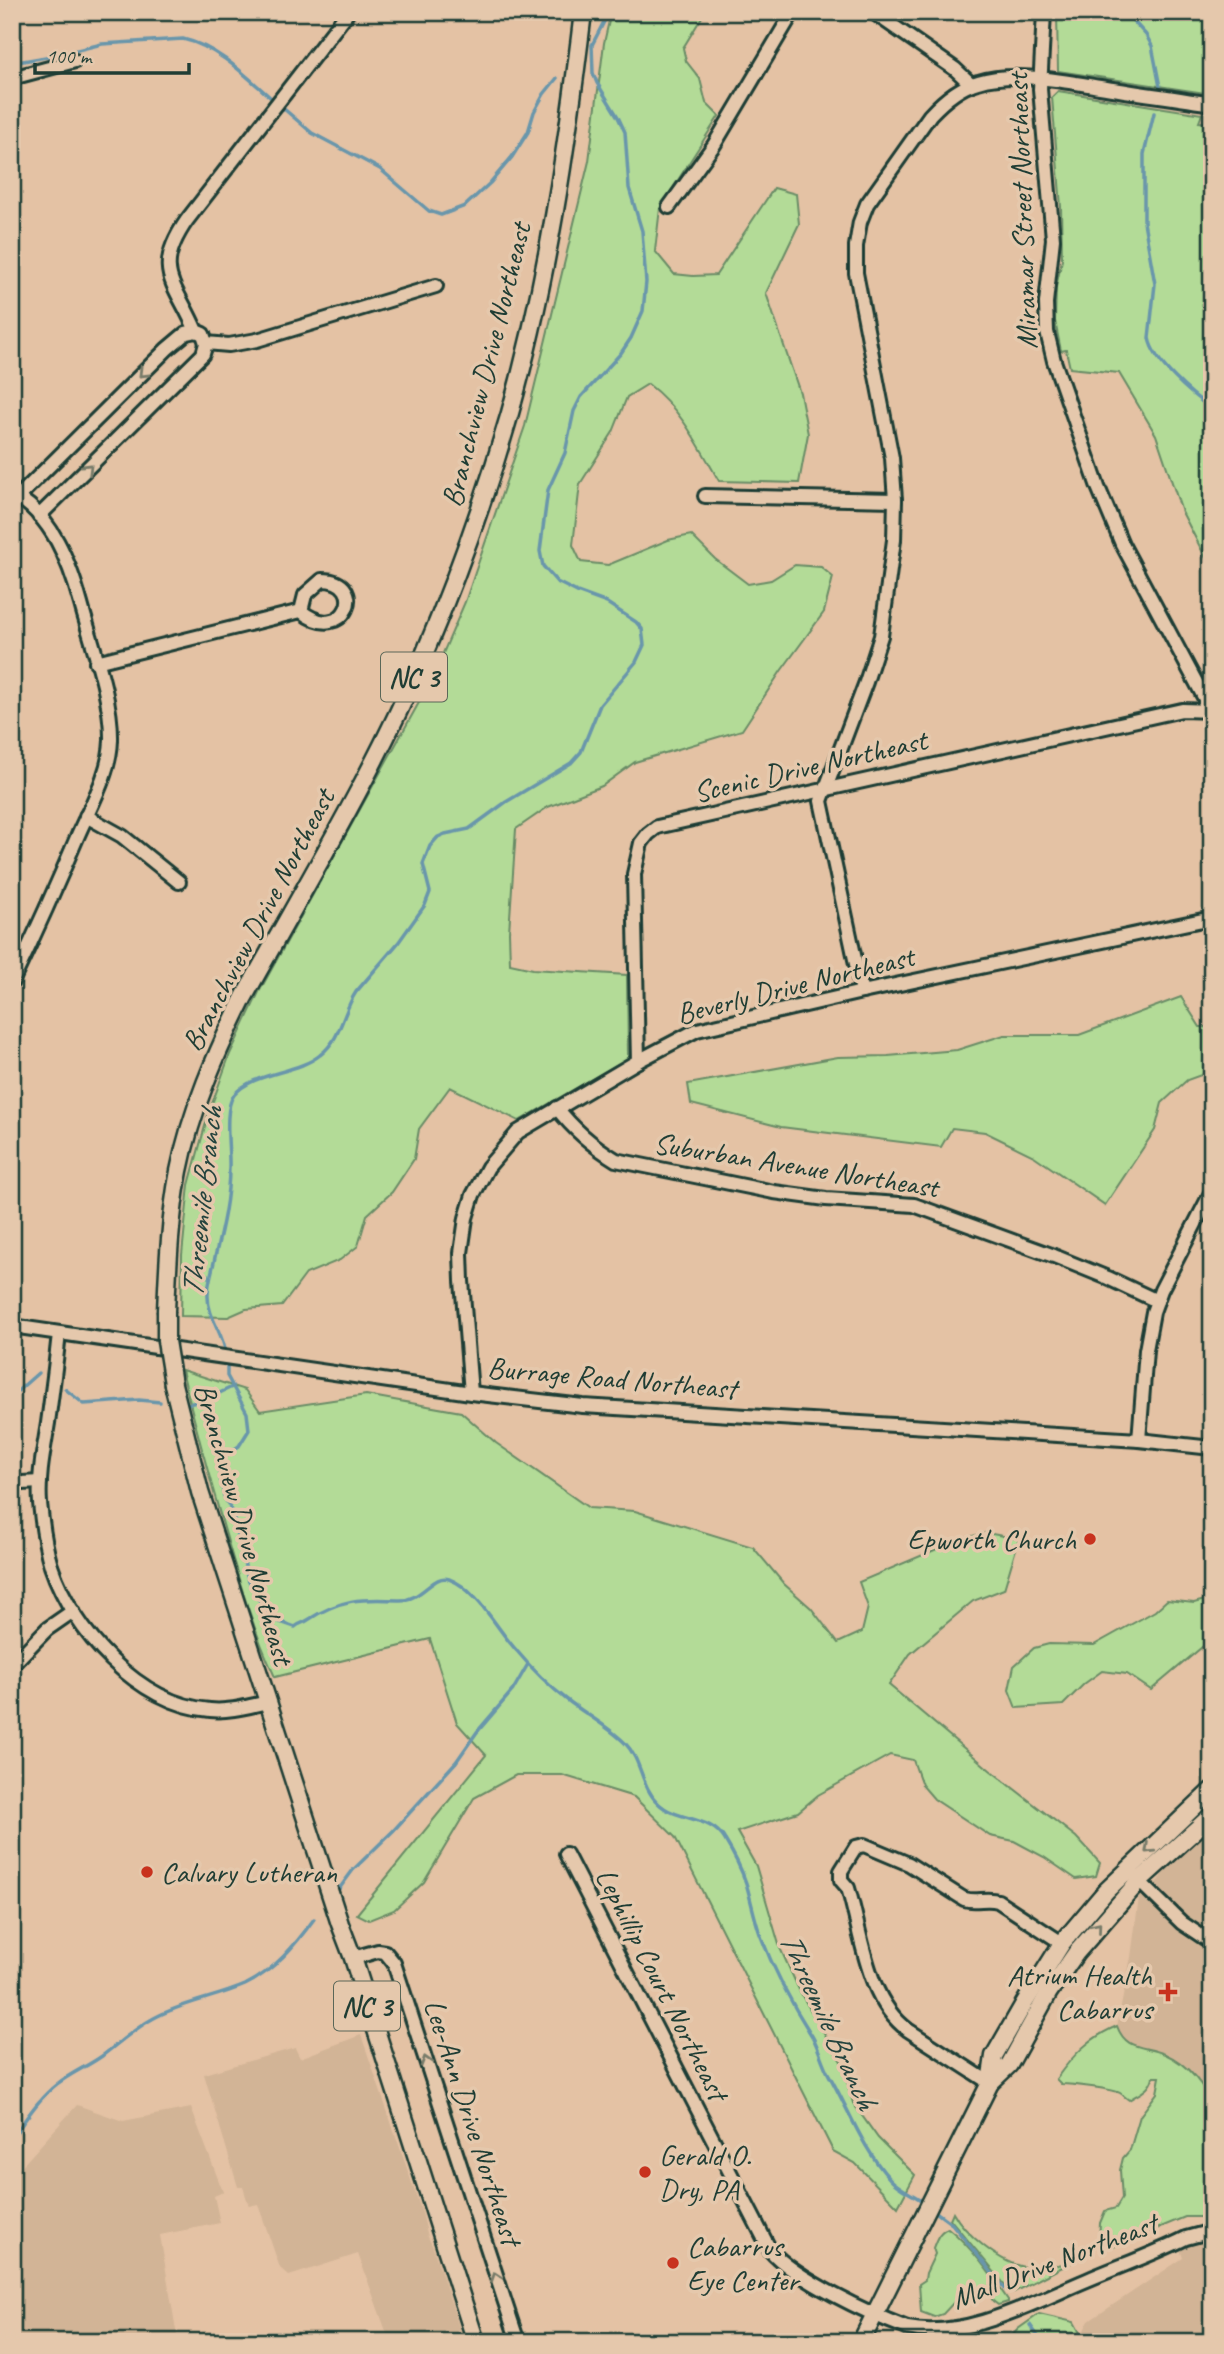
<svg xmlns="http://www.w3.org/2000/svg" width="1224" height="2354" viewBox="0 0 1224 2354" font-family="Caveat,sans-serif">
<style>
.built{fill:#d2b496}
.green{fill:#b3db97;stroke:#698c66;stroke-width:2}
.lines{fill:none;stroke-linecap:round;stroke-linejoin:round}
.stream{stroke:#6996ab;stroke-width:3.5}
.minor-casing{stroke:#1f3d34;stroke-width:18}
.major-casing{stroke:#1f3d34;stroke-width:21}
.minor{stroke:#e5c8ac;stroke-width:12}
.major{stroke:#e5c8ac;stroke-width:16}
.major-bridge-casing{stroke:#1f3d34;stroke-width:21;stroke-linecap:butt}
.major-bridge{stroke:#e5c8ac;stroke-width:16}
.oneway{stroke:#787c6a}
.poi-dot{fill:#c8321e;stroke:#e5c8ac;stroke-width:2.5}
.labels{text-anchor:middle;stroke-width:7;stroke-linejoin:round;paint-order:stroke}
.shield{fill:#e5c8ac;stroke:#5a6758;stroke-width:2}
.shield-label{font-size:28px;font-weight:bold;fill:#1f3d34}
.street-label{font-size:30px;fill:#1f3d34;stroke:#e5c8ac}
.poi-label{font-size:30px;fill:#1f3d34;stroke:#e5c8ac;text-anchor:start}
.water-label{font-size:32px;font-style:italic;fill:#25443e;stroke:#e5c8ac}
</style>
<rect width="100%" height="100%" fill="#e4c2a4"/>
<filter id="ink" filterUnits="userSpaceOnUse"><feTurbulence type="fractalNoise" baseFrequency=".0143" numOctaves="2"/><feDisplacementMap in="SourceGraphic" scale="14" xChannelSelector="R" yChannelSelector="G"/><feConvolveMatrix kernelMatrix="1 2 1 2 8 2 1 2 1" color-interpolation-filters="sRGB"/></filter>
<g filter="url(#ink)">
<g class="built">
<path d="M1212,1829V2108L1203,2090L1165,2054L1132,2045L1121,2038L1117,2026L1131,1957L1139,1897L1160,1879L1165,1868L1196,1840L1202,1839Z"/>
<path d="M361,2035L422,2212L428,2237L433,2247L464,2342H390L358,2254L289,2276L280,2268L258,2204L249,2206L243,2187H238L204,2074L295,2048L300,2058Z"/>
<path d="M77,2105L123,2121L191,2108L223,2192L214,2196L220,2223L160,2235L178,2342H159L141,2338L12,2342V2177Z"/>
<path d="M1212,2234V2342H1087L1084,2330L1089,2321L1183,2258L1180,2249Z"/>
</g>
<g class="green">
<path d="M611,12H705L683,48L686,61L700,79L706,103L719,116L660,208L655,251L674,274L693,276L716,275L774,188L796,194L799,224L766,293L800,393L808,434L799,483L719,481C699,446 681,409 648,384L627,397L613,432L580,484L573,545L581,562L608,565L668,540L691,535L715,559L748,584L771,580L795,565L821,567L833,577L824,612L781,671L742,730L635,762L602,786L548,807L516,829L509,932L510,964L533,969L627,975L628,1058L519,1121L450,1087L419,1129L414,1159L392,1192L367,1215L358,1246L340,1260L306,1274L282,1306L246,1309L228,1317L181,1316L182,1255L189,1185L208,1115L230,1054L259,992L432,679L465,602L525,426L589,161L604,43Z"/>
<path d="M1057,12H1212V94L1058,71Z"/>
<path d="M1058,91L1202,114L1199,122L1212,123V570L1182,512L1156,435L1119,373L1070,368L1066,350L1061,351L1055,321L1056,287L1062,260L1061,207L1052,97Z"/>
<path d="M1181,997L1200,1027H1212V1071L1187,1080L1162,1103L1155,1130L1105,1205L1034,1156L985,1132L952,1128L941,1147L781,1127L691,1104L688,1084L838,1057L888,1056L957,1050L1004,1035H1079Z"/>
<path d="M182,1370L245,1390L260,1411L366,1395L461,1412L496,1443L589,1508L635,1511L753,1547L784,1584L811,1608L838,1643L862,1632L868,1607L859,1582L963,1538L987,1533L1019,1539L1004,1589L973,1601L910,1654L889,1685L990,1770L1076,1837L1100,1863L1096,1876L1076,1879L1044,1857L1014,1841L990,1836L934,1799L922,1785L913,1760L890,1755L818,1795L798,1812L737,1832L756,1866L780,1948L801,1994L842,2063L853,2103L878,2138L915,2175L898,2207L855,2163L833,2151L675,1837L634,1797L562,1775H516L474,1798L424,1882L394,1910L369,1920L357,1914L486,1755L457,1723L430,1639L275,1677C254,1632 240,1584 226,1535C210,1480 195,1426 182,1370Z"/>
<path d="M1212,1598V1635L1208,1642L1151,1690L1127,1674L1102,1671L1084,1684L1063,1705L1016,1708L1009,1690L1014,1666L1034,1648L1049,1644L1094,1645L1155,1611L1167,1600L1194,1603Z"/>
<path d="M1117,2026C1126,2051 1144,2045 1165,2054C1186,2063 1208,2087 1212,2110C1213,2118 1212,2128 1212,2137C1212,2160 1212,2183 1208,2207L1211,2211L1202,2217H1185L1115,2246H1104L1099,2242L1100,2223L1105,2211L1116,2208L1122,2198L1120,2170L1123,2158L1130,2150L1140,2116L1157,2093L1160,2077H1153C1150,2090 1140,2093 1129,2100C1126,2098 1123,2095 1120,2093C1113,2089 1071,2084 1061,2084L1056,2079C1073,2055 1090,2037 1117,2026Z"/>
<path d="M953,2212C964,2233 1001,2264 1025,2267C1041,2270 1059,2265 1074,2261L1014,2292L1010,2291L950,2219Z"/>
<path d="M948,2228C972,2247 991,2275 1008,2300V2302L998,2305L993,2301L986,2287C973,2287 969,2301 955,2301L943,2314L934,2317L921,2312L919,2284L925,2280L926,2273L935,2254L933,2248C936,2240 939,2231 948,2228Z"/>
<path d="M1039,2314L1074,2322L1085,2342H1012V2336L1018,2329Z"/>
</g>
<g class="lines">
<g class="stream">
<path d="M1125,12L1146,35L1152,46L1160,87"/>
<path d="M12,63L57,55L102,44L183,39C218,47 245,75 271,98"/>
<path d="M284,109L312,133L380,169L429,211L441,215L465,206L490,183L512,157L528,132L534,112L544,94L557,78"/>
<path d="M1154,113L1144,154V222L1155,284L1149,338C1153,362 1192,395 1212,409"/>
<path d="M226,1354C223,1332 207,1317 208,1294C208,1282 213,1269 215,1257C222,1228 229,1198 229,1168C230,1150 223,1109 234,1095C252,1072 297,1074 320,1055C342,1038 342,1013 356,992L398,943L425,905L430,892L423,864L430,846L438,837L445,834L469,829L506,802L571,763L581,752L600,705L636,662L644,645L642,629L636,622L607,603L577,592L557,582L543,566L540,551L548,490L565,453L574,411L581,397L621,353L631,338L643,311L646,282L642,231L629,188L625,132L618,117L597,83L593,73L592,45L609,12"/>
<path d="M227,1361V1376L247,1413L249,1430L239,1446L217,1462L224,1496L233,1514L248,1579L269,1618L295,1627C299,1623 304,1623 308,1620C340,1599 361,1598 398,1600C422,1602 433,1573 449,1579C477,1589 498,1631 517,1651C532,1669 548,1685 566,1699C585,1714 608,1726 625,1743C642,1760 641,1787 658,1803C677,1822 711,1815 725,1840C733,1853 741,1868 746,1883C751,1900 754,1917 760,1934C774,1971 791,2003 812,2036C819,2048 822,2063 829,2075C849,2110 862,2148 890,2179C900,2190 914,2194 925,2203"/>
<path d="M65,1389L84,1404L139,1400L160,1402"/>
<path d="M12,1396L38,1373"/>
<path d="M187,1404L203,1401L232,1387"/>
<path d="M339,1889L353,1870L393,1831L456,1762L477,1732L513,1690L528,1664"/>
<path d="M12,2138C26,2119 38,2099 57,2084C71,2073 88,2066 102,2056C119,2043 135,2028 154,2018C183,2002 215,1998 245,1985C274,1971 296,1944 314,1919"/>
<path d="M933,2210L952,2224L1006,2290"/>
<path d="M1030,2325L1042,2342"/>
</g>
<defs>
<g id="minor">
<path d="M873,12L955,69L971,84"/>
<path d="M1044,12L1040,89L1053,239L1046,303L1047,332L1054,361L1098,487L1122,544L1205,699V710"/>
<path d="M12,78L75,61"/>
<path d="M669,207L714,145L793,12"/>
<path d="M206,343L229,345L257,340L436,286"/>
<path d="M12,494C52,514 70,564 81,604C92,645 112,698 111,740C110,773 91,805 78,835C57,885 35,934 12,982"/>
<path d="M705,496L895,500"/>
<path d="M18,497L167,349L186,333L196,331"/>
<path d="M39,516L203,354L206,343L203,334L196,331C176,283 151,272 187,220L348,12"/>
<path d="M96,662L301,611C345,647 370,580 322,580L305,595L301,611"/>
<path d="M86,816L122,836L179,882"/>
<path d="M862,992L821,801L866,682L881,636L894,540L895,500L892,458L856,273V246L860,222L867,204L930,115C943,101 959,87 978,82C1014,71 1064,81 1100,87C1137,93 1175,98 1212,104"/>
<path d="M638,1061L634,874L641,843L648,834L657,827L1182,710L1212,711"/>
<path d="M557,1108C574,1130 593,1146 616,1160L774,1192L826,1199L914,1205L1054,1256L1108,1278L1157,1301"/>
<path d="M12,1326L471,1393L583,1406L1139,1440L1212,1448"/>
<path d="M59,1333C56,1363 52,1393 48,1423C44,1449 38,1476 40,1503C42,1524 45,1546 51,1566C73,1631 138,1704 210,1710C230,1712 249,1706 268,1702"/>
<path d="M471,1393L462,1281L461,1253L466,1218L473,1195L488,1167L518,1132L638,1061L697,1030L862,992L1212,918"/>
<path d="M1139,1440L1146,1350L1153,1312L1161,1290L1212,1191"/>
<path d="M12,1487L22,1483L40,1482"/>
<path d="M12,1665L47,1629L73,1611"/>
<path d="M566,1854L770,2250C796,2280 870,2314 907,2328C965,2340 1034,2302 1087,2280C1120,2266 1154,2254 1186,2238L1212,2231"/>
<path d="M1133,1875L1182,1923L1212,1943"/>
<path d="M353,1958L378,1951L385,1952L394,1963L518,2342"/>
<path d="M990,2083L908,2030C866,1999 862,1934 848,1888L841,1880V1871L856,1847L864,1845L909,1864L964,1899C976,1903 986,1897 998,1901L1062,1943"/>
</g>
<g id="major">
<path d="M166,1311C168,1264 170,1217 179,1171C191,1110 216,1054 243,999C305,886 373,775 423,657C457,577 486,496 510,413C547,282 567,147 583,12"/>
<path d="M173,1384L200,1492L340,1924L353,1958L476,2342"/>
<path d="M990,2083L1009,2065L1049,1992L1076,1953L1139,1881L1212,1815"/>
<path d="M861,2342L990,2083L994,2056L1025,2002L1062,1943L1106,1891L1212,1790"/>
</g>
</defs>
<use href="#minor" class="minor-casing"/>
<use href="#major" class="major-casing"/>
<use href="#minor" class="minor"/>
<use href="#major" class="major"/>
<defs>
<path id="major-bridge" d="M166,1311V1341L173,1384"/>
</defs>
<use href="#major-bridge" class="major-bridge-casing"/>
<use href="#major-bridge" class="major-bridge"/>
</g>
<defs><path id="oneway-chevron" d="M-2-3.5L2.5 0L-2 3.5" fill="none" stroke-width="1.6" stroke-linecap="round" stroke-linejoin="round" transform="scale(1.75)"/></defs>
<g class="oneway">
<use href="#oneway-chevron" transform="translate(143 373) rotate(135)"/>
<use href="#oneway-chevron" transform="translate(88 468) rotate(-44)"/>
<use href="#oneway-chevron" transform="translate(1149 1849) rotate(137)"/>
<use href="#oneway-chevron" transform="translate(1097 1927) rotate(-50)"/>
<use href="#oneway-chevron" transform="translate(426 2061) rotate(-107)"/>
<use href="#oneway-chevron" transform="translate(496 2277) rotate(-108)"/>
</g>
</g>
<g class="poi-dot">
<circle cx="1090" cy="1539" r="7"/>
<circle cx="147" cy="1872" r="7"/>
<path d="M1164.5 1981.5h7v7h7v7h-7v7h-7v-7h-7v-7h7z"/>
<circle cx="645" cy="2172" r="7"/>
<circle cx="673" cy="2263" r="7"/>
</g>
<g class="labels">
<g class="shield">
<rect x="381" y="652.5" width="66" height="49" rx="5"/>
<rect x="334" y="1981.5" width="66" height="49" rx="5"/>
</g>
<g class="shield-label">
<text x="414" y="687">NC 3</text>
<text x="367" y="2016">NC 3</text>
</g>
<g class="street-label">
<text transform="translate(1022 211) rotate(-92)" y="10">Miramar Street Northeast</text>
<text transform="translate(486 365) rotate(-76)" y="10">Branchview Drive Northeast</text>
<text transform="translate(810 766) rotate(-13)" y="10">Scenic Drive Northeast</text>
<text transform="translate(258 920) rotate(-62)" y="10">Branchview Drive Northeast</text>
<text transform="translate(795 985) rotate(-14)" y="10">Beverly Drive Northeast</text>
<text transform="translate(796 1165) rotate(9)" y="10">Suburban Avenue Northeast</text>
<text transform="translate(612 1378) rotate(5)" y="10">Burrage Road Northeast</text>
<text transform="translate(244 1524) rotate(74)" y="10">Branchview Drive Northeast</text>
<text transform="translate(662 1984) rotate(63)" y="10">Lephillip Court Northeast</text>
<text transform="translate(473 2122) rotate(72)" y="10">Lee-Ann Drive Northeast</text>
<text transform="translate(1054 2261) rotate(-21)" y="10">Mall Drive Northeast</text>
</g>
<g class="poi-label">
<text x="1076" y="1549" text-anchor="end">Epworth Church</text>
<text x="161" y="1882">Calvary Lutheran</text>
<text x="1152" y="1985" text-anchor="end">Atrium Health<tspan x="1152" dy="34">Cabarrus</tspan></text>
<text x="659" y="2165">Gerald O.<tspan x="659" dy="34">Dry, PA</tspan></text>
<text x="687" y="2256">Cabarrus<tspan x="687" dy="34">Eye Center</tspan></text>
</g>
<g class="water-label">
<text transform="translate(201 1202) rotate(-84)" y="11">Threemile Branch</text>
<text transform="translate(829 2020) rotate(65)" y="11">Threemile Branch</text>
</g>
</g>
<rect width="1224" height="2354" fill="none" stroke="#e5c8ac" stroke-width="42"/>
<rect x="21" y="21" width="1182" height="2312" fill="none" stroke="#1f3d34" stroke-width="2.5" filter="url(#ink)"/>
<path d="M35 63v10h154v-10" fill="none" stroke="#1f3d34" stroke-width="3.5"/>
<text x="46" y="63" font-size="21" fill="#1f3d34" stroke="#e5c8ac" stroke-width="5" paint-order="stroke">100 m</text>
</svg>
